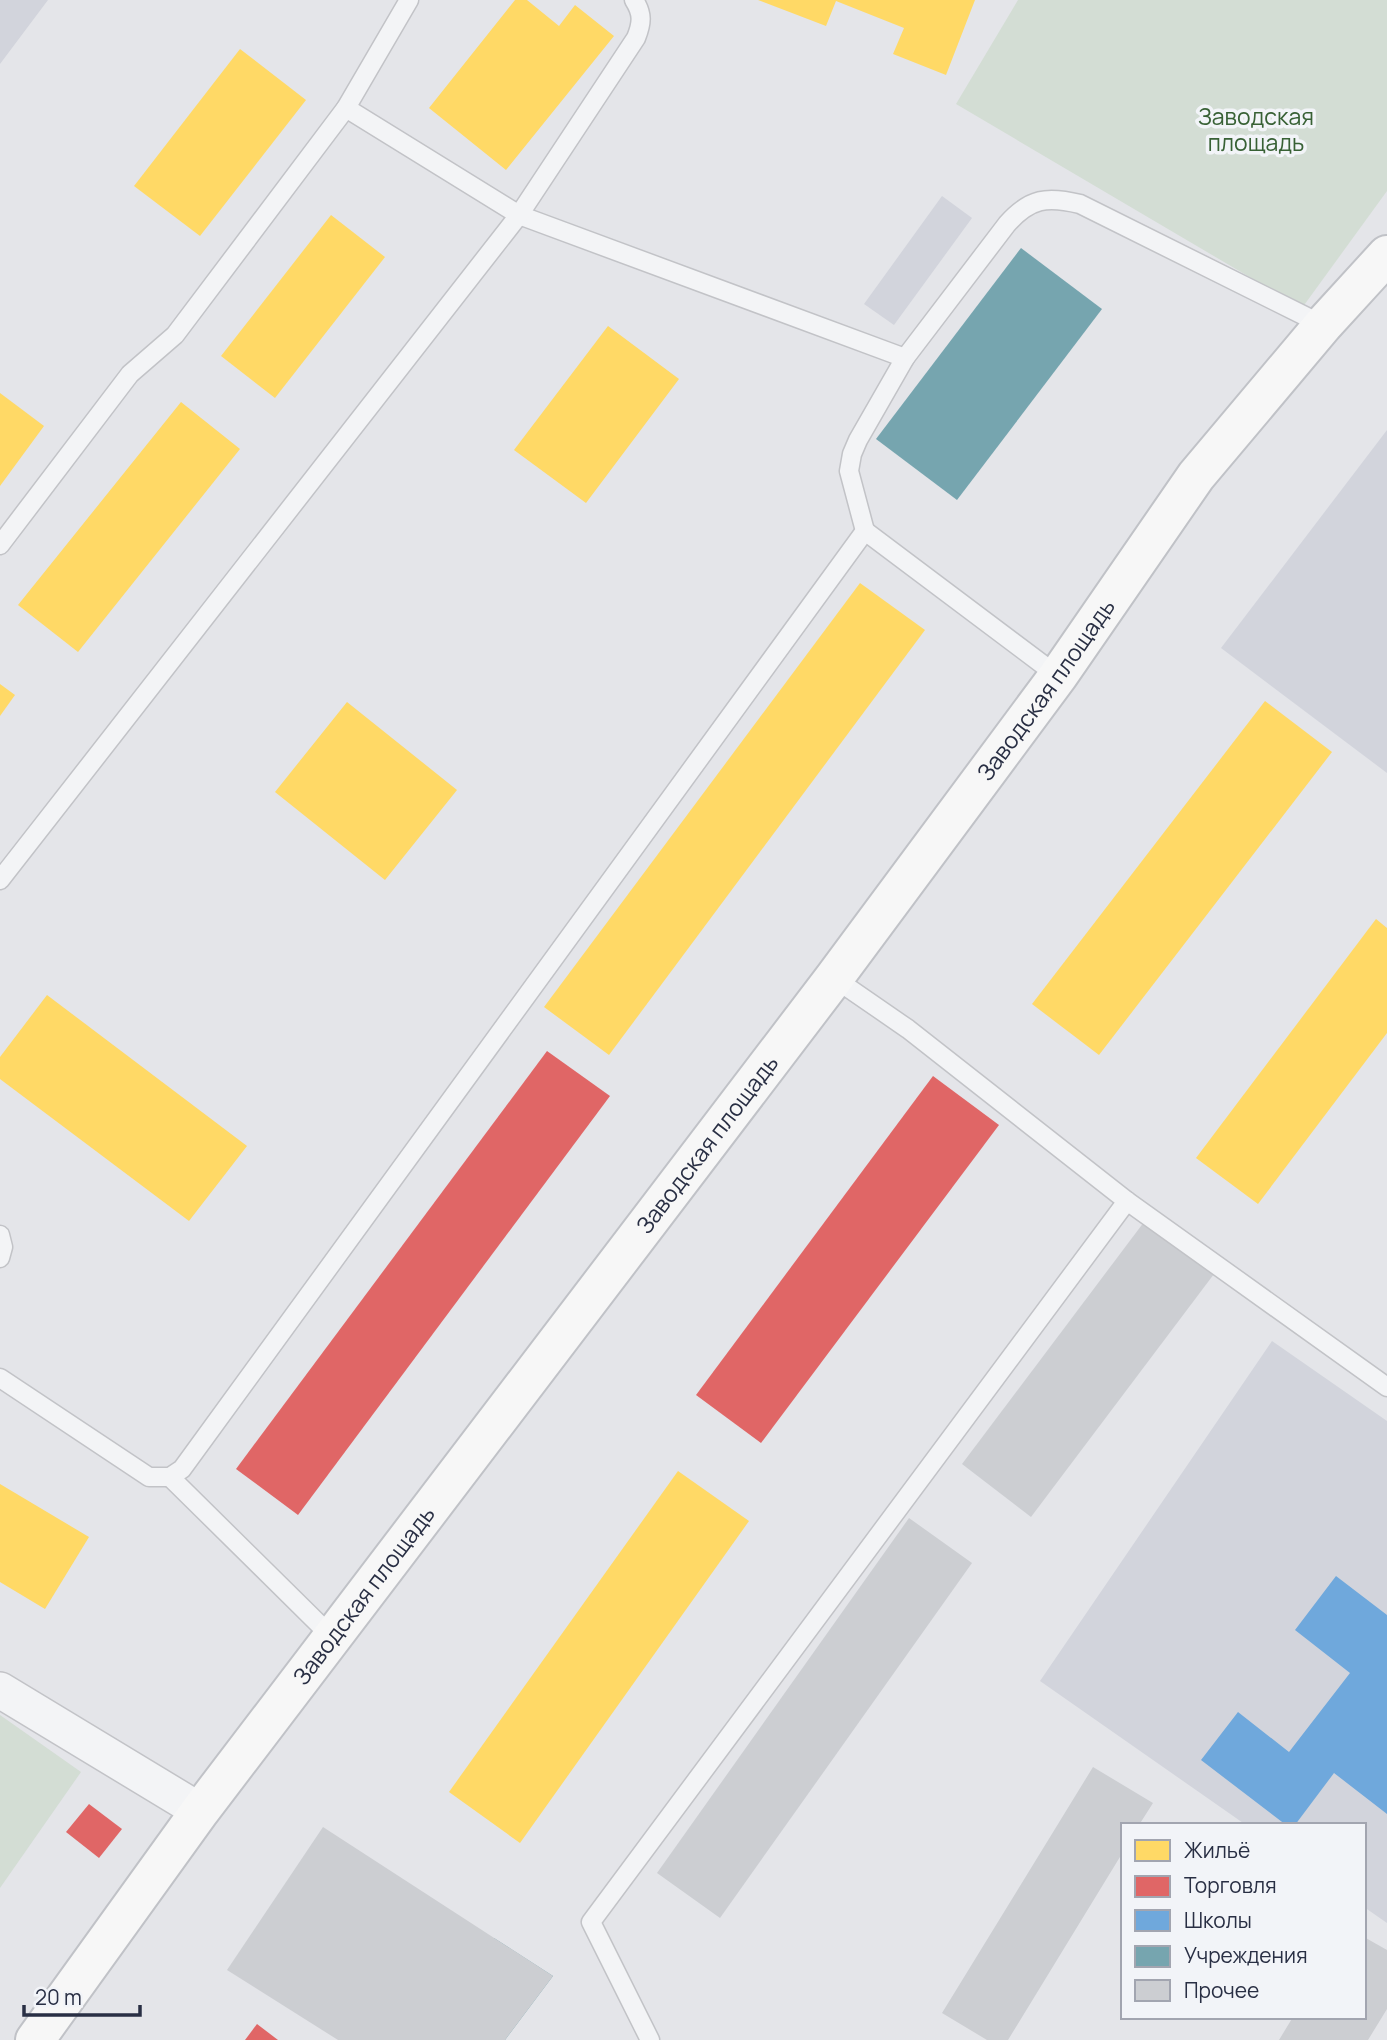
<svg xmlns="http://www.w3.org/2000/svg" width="1387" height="2040" viewBox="0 0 1387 2040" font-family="Manrope,sans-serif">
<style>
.built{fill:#d2d4dc}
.green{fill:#d3ddd4}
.homes{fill:#ffd966}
.shops{fill:#e06666}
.schools{fill:#6fa8dc}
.public{fill:#76a5af}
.building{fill:#ccced2}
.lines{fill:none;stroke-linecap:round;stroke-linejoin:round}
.lane-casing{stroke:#c2c3c7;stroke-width:21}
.street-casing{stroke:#c2c3c7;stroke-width:38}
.primary-casing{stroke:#c0c2c7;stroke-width:42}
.lane{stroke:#f3f4f6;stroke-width:18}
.street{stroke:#f3f4f6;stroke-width:35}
.primary{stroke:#f7f7f7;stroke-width:38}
.labels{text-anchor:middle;stroke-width:7;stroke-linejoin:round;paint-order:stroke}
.park-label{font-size:23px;fill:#386135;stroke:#f2f4f8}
.street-label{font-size:23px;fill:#292f44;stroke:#f2f4f8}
</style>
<rect width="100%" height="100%" fill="#e4e5e9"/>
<g class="built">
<path d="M0,0H48L0,64Z"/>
<path d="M942,196L972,218L894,325L864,304Z"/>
<path d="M1387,430V773L1221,648Z"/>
<path d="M1272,1341L1387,1421V1923L1364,1907V1825H1246L1040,1681Z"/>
</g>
<g class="green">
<path d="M1018,0H1387V191L1302,308L956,104Z"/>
<path d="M0,1715L81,1772L0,1888Z"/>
</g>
<g class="homes">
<path d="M515,0H527L559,26L575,5L614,36L506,170L429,108Z"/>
<path d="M758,0H975L946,75L893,54L904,28L836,1L826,26Z"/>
<path d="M240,49L306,100L200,236L134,186Z"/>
<path d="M331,215L385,257L275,398L221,356Z"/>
<path d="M608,326L679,379L586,503L514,450Z"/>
<path d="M0,393L44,426L0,486Z"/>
<path d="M181,402L240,449L78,652L18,605Z"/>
<path d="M860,583L925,630L609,1055L544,1007Z"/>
<path d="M0,684L15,695L0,716Z"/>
<path d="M1265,701L1332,752L1099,1055L1032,1004Z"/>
<path d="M347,702L457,790L385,880L275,792Z"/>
<path d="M1376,919L1387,928V1033L1258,1204L1196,1158Z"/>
<path d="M47,995L247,1146L189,1221L0,1079V1057Z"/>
<path d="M678,1471L749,1521L520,1843L449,1792Z"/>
<path d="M0,1484L89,1537L45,1609L0,1582Z"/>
</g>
<g class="shops">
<path d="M547,1051L610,1096L298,1515L236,1469Z"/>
<path d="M933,1076L999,1125L761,1443L696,1395Z"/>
<path d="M89,1804L122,1829L99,1858L66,1832Z"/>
<path d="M257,2024L278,2040H245Z"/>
</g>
<path class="schools" d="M1336,1576L1387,1615V1814L1334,1773L1295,1825H1286L1201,1760L1238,1712L1289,1752L1350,1673L1295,1630Z"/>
<g class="public">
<path d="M1021,248L1102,309L957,500L876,439Z"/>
<path d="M494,1938L553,1976L505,2040H418Z"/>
</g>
<g class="building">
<path d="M1144,1222L1214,1274L1031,1517L962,1464Z"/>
<path d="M909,1518L972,1563L720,1918L657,1873Z"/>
<path d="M1093,1767L1153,1803L1139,1825H1123V1852L1008,2040H987L942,2013Z"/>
<path d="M323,1827L553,1976L505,2040H338L227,1970Z"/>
<path d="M1364,1937L1387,1950V2009L1368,2040H1279L1293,2017H1364Z"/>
</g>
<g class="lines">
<defs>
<g id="lane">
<path d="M346,108L519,215L905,358"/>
<path d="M865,531L849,471L852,454L858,440L905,358L1007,224C1030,198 1047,196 1080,204L1323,325"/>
<path d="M0,545L130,374L175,335L346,108L409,0"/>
<path d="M0,880L519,215L636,38C642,23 643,14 634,0"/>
<path d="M834,978L908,1029L1127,1201L1387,1387"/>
<path d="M0,1235L3,1247L0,1258"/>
<path d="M0,1378L149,1477H170L182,1469L865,531L1058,676"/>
<path d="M170,1477L331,1636"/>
<path d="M650,2040L591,1922L1127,1201"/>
</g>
<path id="street" d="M0,1690L200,1811"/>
<g id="primary">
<path id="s1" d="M35,2040L200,1811L834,978L1058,676L1196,476L1323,325L1387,255"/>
</g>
</defs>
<use href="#lane" class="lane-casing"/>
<use href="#street" class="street-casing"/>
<use href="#primary" class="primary-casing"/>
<use href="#lane" class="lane"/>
<use href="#street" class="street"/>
<use href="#primary" class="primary"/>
</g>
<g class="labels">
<g class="park-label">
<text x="1256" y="125">Заводская<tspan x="1256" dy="26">площадь</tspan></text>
</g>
<g class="street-label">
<text dy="8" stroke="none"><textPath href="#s1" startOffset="1687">Заводская площадь</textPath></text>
<text dy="8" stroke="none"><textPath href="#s1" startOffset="1120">Заводская площадь</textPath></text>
<text dy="8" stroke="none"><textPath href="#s1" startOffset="553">Заводская площадь</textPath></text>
</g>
</g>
<rect x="1121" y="1823" width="245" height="196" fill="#f2f4f8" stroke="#a2a5b0" stroke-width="2"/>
<rect x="1135" y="1840" width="35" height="21" fill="#ffd966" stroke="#a2a5b0" stroke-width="2"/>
<text x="1184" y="1858" font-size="21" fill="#292f44">Жильё</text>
<rect x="1135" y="1876" width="35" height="21" fill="#e06666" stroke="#a2a5b0" stroke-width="2"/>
<text x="1184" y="1893" font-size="21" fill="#292f44">Торговля</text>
<rect x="1135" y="1910" width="35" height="21" fill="#6fa8dc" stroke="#a2a5b0" stroke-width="2"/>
<text x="1184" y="1928" font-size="21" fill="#292f44">Школы</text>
<rect x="1135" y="1946" width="35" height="21" fill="#76a5af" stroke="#a2a5b0" stroke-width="2"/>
<text x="1184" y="1963" font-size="21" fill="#292f44">Учреждения</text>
<rect x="1135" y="1980" width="35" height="21" fill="#ccced2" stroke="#a2a5b0" stroke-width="2"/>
<text x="1184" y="1998" font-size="21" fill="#292f44">Прочее</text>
<path d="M24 2005v10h116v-10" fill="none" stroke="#292f44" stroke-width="3.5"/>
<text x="35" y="2005" font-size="21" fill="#292f44" stroke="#f2f4f8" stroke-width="5" paint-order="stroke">20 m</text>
</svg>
